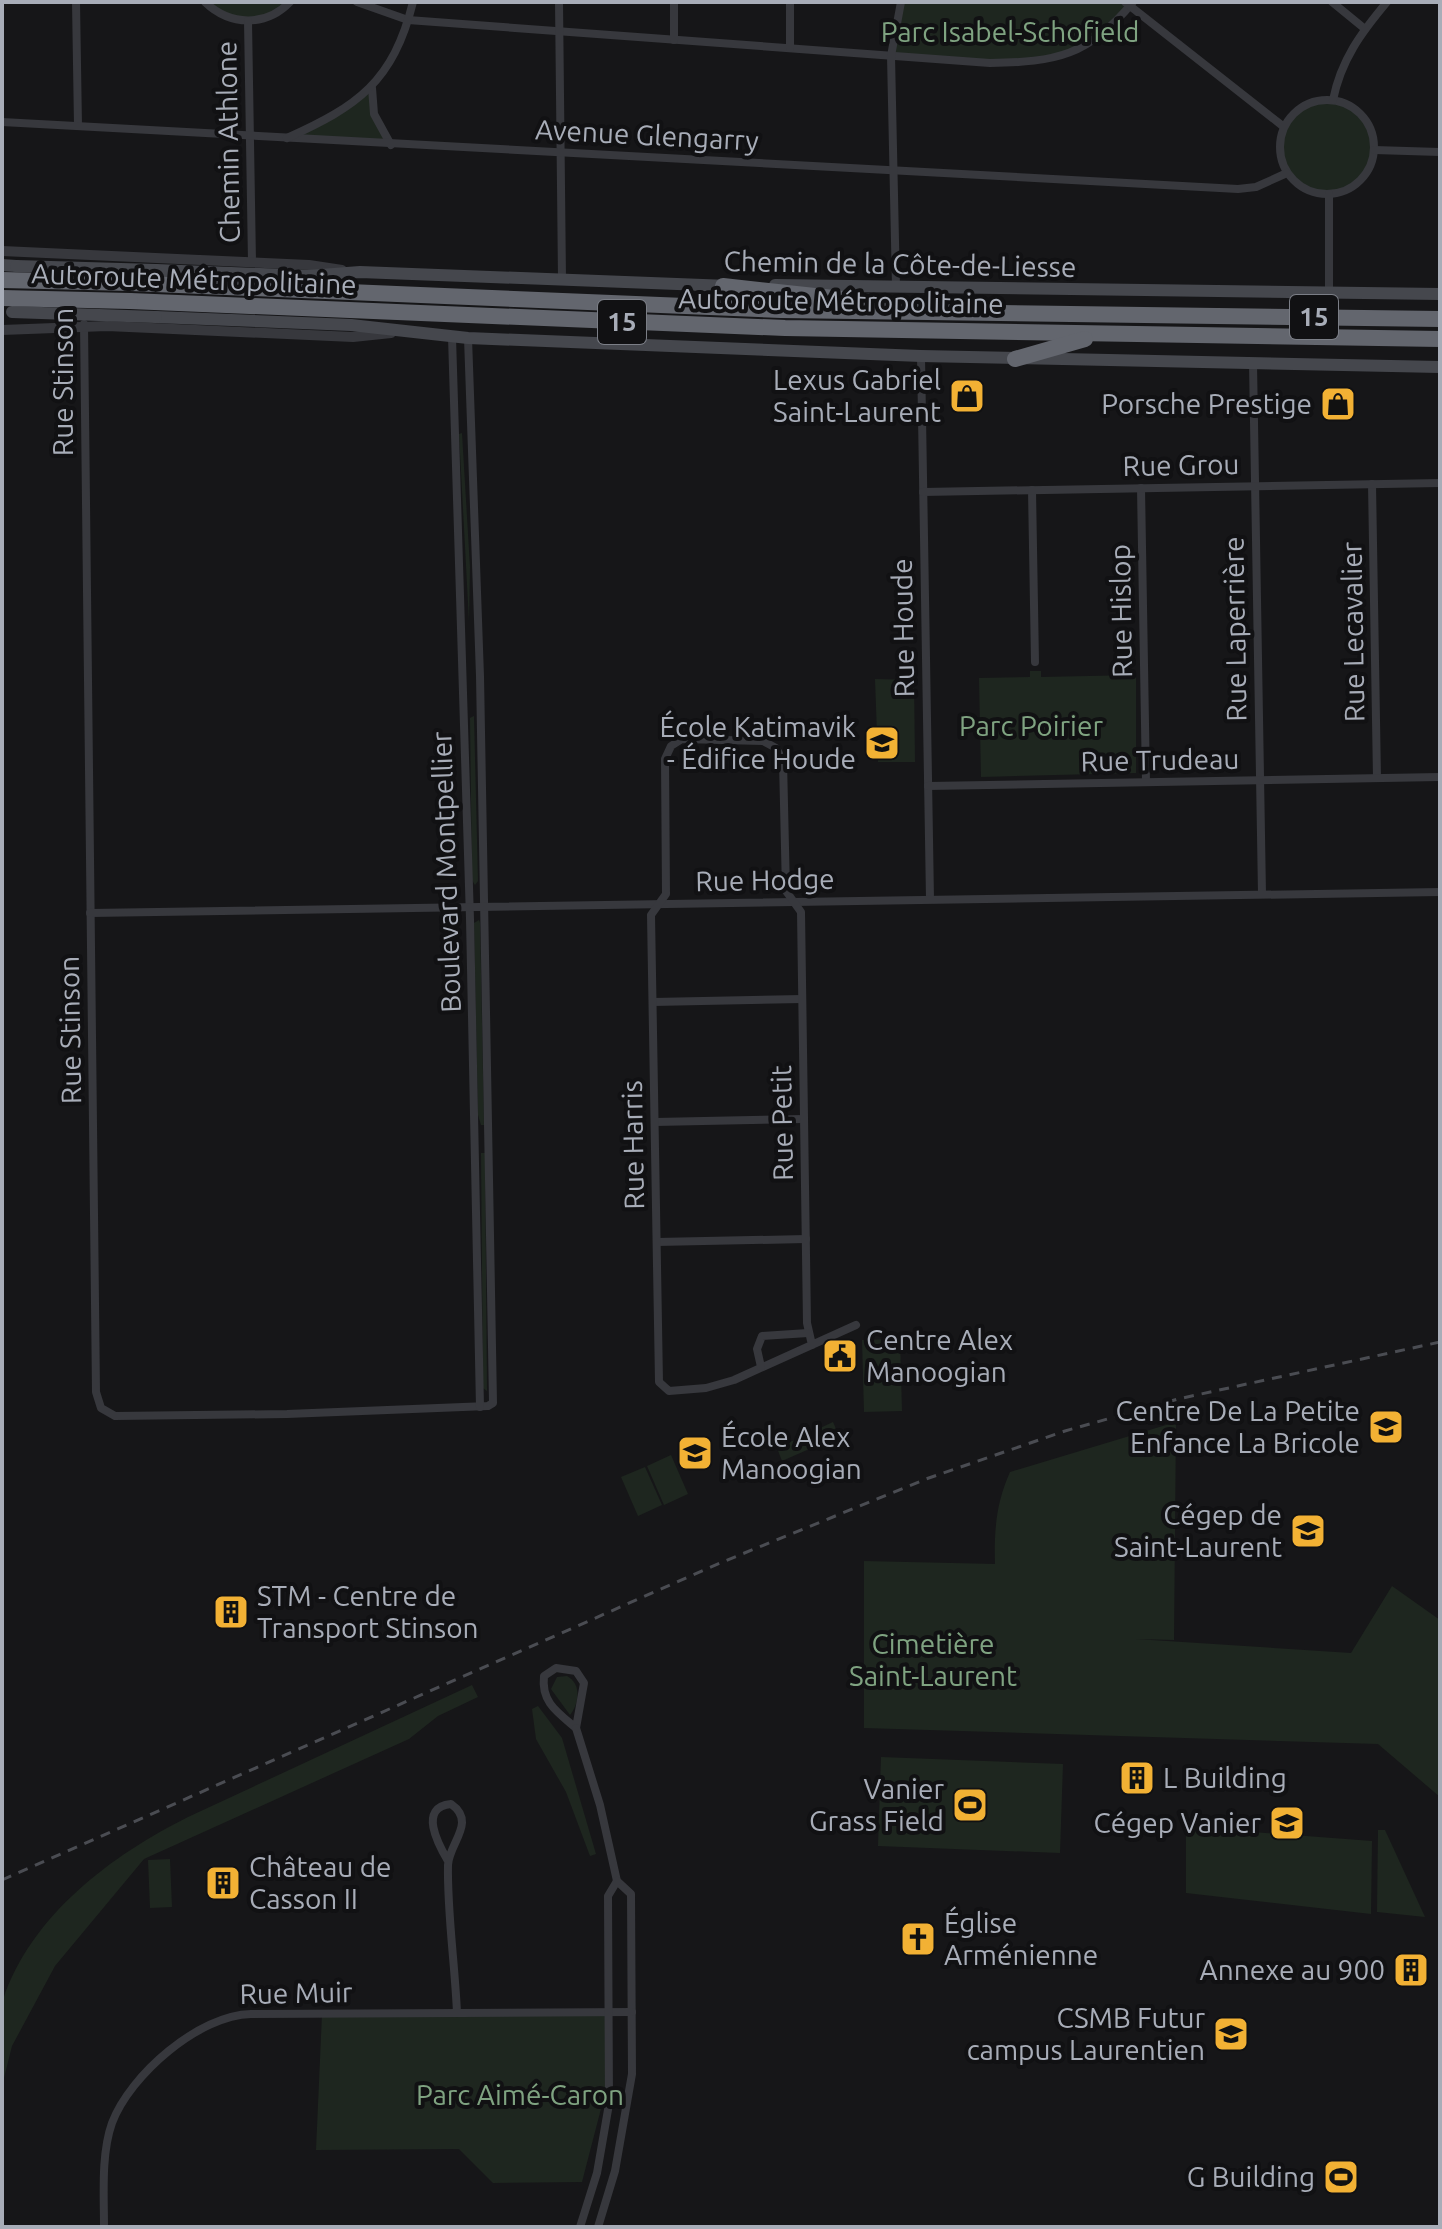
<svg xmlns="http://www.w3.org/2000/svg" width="1442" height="2229" viewBox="0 0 1442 2229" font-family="Ubuntu,sans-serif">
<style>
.green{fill:#1e261f}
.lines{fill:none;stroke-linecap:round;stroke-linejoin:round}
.minor{stroke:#37383d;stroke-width:8}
.tertiary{stroke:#37383d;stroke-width:10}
.secondary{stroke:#45474d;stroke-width:12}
.motorway{stroke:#63666e;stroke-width:16}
.rail{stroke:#4a4c52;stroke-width:3;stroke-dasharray:10 8;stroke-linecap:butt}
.secondary-bridge{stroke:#45474d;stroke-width:12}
.motorway-bridge{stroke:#63666e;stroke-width:16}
.labels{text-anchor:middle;stroke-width:8;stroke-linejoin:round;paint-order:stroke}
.shield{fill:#111113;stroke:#7b7e86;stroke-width:2}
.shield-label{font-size:26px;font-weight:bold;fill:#a8adb8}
.park-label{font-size:28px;fill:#7fa381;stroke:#111113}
.street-label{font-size:28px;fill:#a8adb8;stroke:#111113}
.poi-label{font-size:28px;fill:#a8adb8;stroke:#111113;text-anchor:end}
</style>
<rect width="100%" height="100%" fill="#161618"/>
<g class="green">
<path d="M205,2H290C259,28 237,20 205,2Z"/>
<path d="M901,2H1125L1130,6L1089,44L1036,62L891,56Z"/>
<path d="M372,88L371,99L391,145L286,139Z"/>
<circle cx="1327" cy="147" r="47"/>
<path d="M462,433L470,567L469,622L459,434Z"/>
<path d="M1030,671H1041V677L1136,675V773L981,777L979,678L1030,677Z"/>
<path d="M875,679L914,680L915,762H878Z"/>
<path d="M474,716L478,881L475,885L472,880L470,718Z"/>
<path d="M479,920L480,923L484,1125H481L478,1115L474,923Z"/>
<path d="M481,1153H485L487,1391L483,1388Z"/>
<path d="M900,1339L902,1411L864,1412L862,1340Z"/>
<path d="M833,1422L839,1436L782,1461L777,1448Z"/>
<path d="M1176,1422L1174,1640L1136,1639L1351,1653L1392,1586L1440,1620V1797L1378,1744L864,1728V1561L995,1564C994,1531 996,1503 1010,1472Z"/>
<path d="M671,1455L688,1494L664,1505L647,1466Z"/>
<path d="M645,1467L662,1505L638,1516L621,1477Z"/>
<path d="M567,1676C582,1684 579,1704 570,1715L551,1689L557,1677Z"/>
<path d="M472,1685L478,1697L438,1716L409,1739L144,1859L55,1966L12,2046L2,2086C2,2063 0,2020 3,2000C31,1915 112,1855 188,1817Z"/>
<path d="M538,1706L562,1738L596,1854L590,1856L566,1792L536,1739L532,1709Z"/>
<path d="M881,1757L1063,1764L1060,1853L878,1846Z"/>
<path d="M1186,1827L1372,1841L1371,1914L1186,1893Z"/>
<path d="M1378,1830H1385L1425,1917L1377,1912Z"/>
<path d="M170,1859L172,1907L150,1908L148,1860Z"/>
<path d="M608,2012L610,2074L582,2182L493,2183L459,2149L316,2150L322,2014Z"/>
</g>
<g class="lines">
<g class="minor">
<path d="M76,2L78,126"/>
<path d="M205,2C230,26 266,27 290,2"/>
<path d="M357,2L408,20L990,63C1056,62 1089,56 1133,2"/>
<path d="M559,2L562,279"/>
<path d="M674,2V40"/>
<path d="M1125,2L1284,127"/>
<path d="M1332,2L1365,29"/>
<path d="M248,21L252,262"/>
<path d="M790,48V2"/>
<path d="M372,88L374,114L391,145"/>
<circle cx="1327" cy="147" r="47"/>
<path d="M1333,100C1341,60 1361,33 1387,2"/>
<path d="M2,122L1238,189L1256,187L1287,173"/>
<path d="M287,138C358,106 393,82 413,2"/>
<path d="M1374,150L1440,152"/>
<path d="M1329,194V292"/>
<path d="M896,287L891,56L901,2"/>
<path d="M84,324L96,1392L101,1408L115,1416L287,1414L488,1406L493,1403L480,676L468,338"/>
<path d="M452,337L470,919L480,1407"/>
<path d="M921,356L930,899"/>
<path d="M1253,363L1262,894"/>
<path d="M1372,484L1377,778"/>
<path d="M1141,488L1146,782"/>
<path d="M1032,490L1035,662"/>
<path d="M923,492L1440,483"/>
<path d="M928,786L1440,777"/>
<path d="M90,913L1440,892"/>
<path d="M653,1002L802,999"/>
<path d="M655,1122L804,1119"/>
<path d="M657,1242L806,1239"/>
<path d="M812,1345L807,1323L801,912L786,891L783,761L776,748L763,741L682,739L671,746L665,759L666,894L651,915L659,1382L669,1391L706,1388L734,1380L856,1325"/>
<path d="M761,1367L757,1349L762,1336L808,1333"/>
<path d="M556,1668L576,1671L584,1683L576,1728C557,1712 541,1702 544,1676Z"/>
<path d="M576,1728L600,1805L617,1881L631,1894L632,2074L615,2171L598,2227"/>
<path d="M448,1861C438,1844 418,1807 451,1804C477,1822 449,1843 448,1865C447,1911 455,1965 457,2013"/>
<path d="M104,2227C104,2195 101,2154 112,2123C130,2075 199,2015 251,2014L632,2012"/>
<path d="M580,2227L597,2173L609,2104L608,1896L617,1881"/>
</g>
<g class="tertiary">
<path d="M2,251L309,265L342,270"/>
<path d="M2,330L107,326L353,337L391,333"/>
</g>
<g class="secondary">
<path d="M2,265L16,266"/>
<path d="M156,270L308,276L360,272L729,286"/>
<path d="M775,285L1440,294"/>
<path d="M156,317L351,325L468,338L921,356L1440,367"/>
</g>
<g class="motorway">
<path d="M131,283L781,310L1440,319"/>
<path d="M723,286L880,303"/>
<path d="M130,301L785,328L1440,339"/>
<path d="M1015,359L1085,339"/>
</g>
<path class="rail" d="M2,1880L720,1563L926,1479L1065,1431L1178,1399L1440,1342"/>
<g class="secondary-bridge">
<path d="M16,266L156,270"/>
<path d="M12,312L156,317"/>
</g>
<g class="motorway-bridge">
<path d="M2,280L131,283"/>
<path d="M2,298L130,301"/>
</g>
</g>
<defs>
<symbol id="shop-square" viewBox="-11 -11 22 22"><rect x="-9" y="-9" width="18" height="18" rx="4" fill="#f2b134" stroke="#111113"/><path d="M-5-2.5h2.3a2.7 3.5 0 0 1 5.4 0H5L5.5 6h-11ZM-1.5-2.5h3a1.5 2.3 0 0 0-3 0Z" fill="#111"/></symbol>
<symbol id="school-square" viewBox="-11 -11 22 22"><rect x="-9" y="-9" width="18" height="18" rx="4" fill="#f2b134" stroke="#111113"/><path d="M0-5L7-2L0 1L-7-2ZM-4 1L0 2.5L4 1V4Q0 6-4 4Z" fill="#111"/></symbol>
<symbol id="civic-square" viewBox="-11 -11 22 22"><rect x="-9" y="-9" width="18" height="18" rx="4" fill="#f2b134" stroke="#111113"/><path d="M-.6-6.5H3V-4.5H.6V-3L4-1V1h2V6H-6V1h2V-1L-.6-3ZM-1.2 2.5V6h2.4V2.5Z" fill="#111"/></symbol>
<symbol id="university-square" viewBox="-11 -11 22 22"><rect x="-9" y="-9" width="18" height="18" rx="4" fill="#f2b134" stroke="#111113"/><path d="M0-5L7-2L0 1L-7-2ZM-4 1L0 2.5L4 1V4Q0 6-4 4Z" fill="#111"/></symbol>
<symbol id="building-square" viewBox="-11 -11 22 22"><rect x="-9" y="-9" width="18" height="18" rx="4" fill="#f2b134" stroke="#111113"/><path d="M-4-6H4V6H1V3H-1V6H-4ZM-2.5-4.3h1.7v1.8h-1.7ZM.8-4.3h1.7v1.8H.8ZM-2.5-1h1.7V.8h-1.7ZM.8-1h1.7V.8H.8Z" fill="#111"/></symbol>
<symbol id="stadium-square" viewBox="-11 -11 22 22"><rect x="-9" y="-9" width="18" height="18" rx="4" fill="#f2b134" stroke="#111113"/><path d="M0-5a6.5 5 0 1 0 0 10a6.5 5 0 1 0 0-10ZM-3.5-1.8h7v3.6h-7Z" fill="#111"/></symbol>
<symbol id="church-square" viewBox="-11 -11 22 22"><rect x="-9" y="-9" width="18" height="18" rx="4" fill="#f2b134" stroke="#111113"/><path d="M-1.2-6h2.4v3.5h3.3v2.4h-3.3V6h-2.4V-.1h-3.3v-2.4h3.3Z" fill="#111"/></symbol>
</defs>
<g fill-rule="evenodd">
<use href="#shop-square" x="947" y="376" width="40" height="40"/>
<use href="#shop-square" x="1318" y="384" width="40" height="40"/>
<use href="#school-square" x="862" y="723" width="40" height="40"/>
<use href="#civic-square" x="820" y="1336" width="40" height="40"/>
<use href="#school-square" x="1366" y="1407" width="40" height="40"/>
<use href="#school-square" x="675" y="1433" width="40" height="40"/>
<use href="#university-square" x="1288" y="1511" width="40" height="40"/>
<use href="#building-square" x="211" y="1592" width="40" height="40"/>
<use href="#building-square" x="1117" y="1758" width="40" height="40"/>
<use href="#stadium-square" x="950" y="1785" width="40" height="40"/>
<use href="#university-square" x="1267" y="1803" width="40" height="40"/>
<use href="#building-square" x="203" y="1863" width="40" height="40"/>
<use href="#church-square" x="898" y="1919" width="40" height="40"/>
<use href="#building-square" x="1391" y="1950" width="40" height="40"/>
<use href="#school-square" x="1211" y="2014" width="40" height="40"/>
<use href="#stadium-square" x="1321" y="2157" width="40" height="40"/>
</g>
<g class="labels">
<g class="shield">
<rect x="1290" y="295" width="48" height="44" rx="6"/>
<rect x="598" y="300" width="48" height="44" rx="6"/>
</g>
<g class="shield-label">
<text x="1314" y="326">15</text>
<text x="622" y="331">15</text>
</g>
<g class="park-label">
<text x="1010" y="42">Parc Isabel-Schofield</text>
<text x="1031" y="736">Parc Poirier</text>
<text x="933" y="1654">Cimetière<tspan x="933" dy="32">Saint-Laurent</tspan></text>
<text x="520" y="2105">Parc Aimé-Caron</text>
</g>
<g class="street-label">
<text transform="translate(647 135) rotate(3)" y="10">Avenue Glengarry</text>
<text transform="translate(228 142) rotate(-91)" y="10">Chemin Athlone</text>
<text transform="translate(900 264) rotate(1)" y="10">Chemin de la Côte-de-Liesse</text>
<text transform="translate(194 279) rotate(2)" y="10">Autoroute Métropolitaine</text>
<text transform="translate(841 301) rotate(1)" y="10">Autoroute Métropolitaine</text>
<text transform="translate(63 382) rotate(-90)" y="10">Rue Stinson</text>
<text transform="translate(1181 465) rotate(-1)" y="10">Rue Grou</text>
<text transform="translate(1121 611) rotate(-91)" y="10">Rue Hislop</text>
<text transform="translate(903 628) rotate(-91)" y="10">Rue Houde</text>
<text transform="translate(1235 629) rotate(-91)" y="10">Rue Laperrière</text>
<text transform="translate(1353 632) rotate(-91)" y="10">Rue Lecavalier</text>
<text transform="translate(1160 760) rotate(-1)" y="10">Rue Trudeau</text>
<text transform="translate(446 872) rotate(-92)" y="10">Boulevard Montpellier</text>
<text transform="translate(765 880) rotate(-1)" y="10">Rue Hodge</text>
<text transform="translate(70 1030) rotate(-91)" y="10">Rue Stinson</text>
<text transform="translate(782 1123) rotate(-91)" y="10">Rue Petit</text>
<text transform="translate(633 1145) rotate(-91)" y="10">Rue Harris</text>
<text transform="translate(296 1993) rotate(-1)" y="10">Rue Muir</text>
</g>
<g class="poi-label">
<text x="941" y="390">Lexus Gabriel<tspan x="941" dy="32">Saint-Laurent</tspan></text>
<text x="1312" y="414">Porsche Prestige</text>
<text x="856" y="737">École Katimavik<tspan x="856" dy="32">- Édifice Houde</tspan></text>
<text x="866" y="1350" text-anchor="start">Centre Alex<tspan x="866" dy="32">Manoogian</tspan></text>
<text x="1360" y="1421">Centre De La Petite<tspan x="1360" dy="32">Enfance La Bricole</tspan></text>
<text x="721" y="1447" text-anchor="start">École Alex<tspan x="721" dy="32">Manoogian</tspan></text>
<text x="1282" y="1525">Cégep de<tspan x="1282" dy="32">Saint-Laurent</tspan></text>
<text x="257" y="1606" text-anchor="start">STM - Centre de<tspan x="257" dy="32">Transport Stinson</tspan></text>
<text x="1163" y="1788" text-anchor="start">L Building</text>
<text x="944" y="1799">Vanier<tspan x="944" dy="32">Grass Field</tspan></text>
<text x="1261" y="1833">Cégep Vanier</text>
<text x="249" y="1877" text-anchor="start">Château de<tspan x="249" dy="32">Casson II</tspan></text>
<text x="944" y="1933" text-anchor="start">Église<tspan x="944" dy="32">Arménienne</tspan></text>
<text x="1385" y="1980">Annexe au 900</text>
<text x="1205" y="2028">CSMB Futur<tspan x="1205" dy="32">campus Laurentien</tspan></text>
<text x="1315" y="2187">G Building</text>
</g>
</g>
<rect width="1442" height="2229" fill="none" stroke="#a8adb8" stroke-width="8"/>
</svg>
